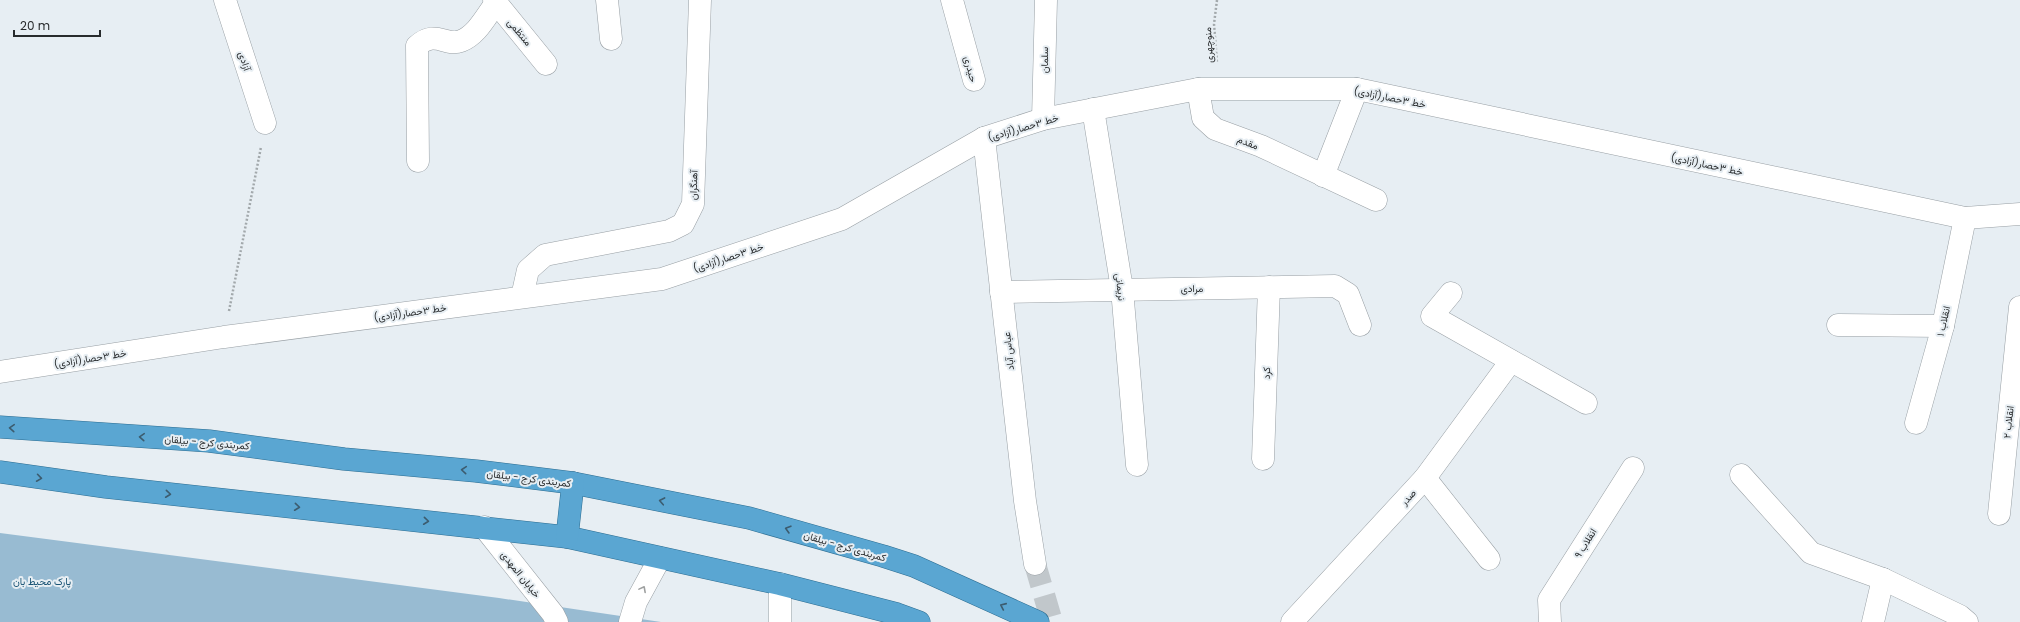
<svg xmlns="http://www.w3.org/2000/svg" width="2020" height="622" viewBox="0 0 2020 622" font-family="Poppins,Vazirmatn,sans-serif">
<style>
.forest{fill:#98bbd2}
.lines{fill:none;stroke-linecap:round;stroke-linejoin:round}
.minor-tunnel{stroke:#c1c7cb;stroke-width:22;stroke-dasharray:22 11;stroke-linecap:butt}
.minor-casing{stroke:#989fa4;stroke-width:23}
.tertiary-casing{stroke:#989fa4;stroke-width:23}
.trunk-casing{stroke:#2d6d91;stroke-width:23}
.path{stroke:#a2a8ab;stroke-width:2.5;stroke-dasharray:2 2;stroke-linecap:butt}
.minor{stroke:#fff;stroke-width:22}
.tertiary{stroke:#fff;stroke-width:22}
.trunk{stroke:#5aa6d2;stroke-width:22}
.oneway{stroke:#3c5c6f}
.oneway2{stroke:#9ea0a0}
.labels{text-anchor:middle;stroke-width:4;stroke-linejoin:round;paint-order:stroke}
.street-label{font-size:10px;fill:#282b2d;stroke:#e7eef3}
.park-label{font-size:10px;fill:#195374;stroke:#e7eef3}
</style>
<rect width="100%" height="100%" fill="#e7eef3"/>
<path class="forest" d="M0,533L499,598L661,622H0Z"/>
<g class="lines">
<path class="minor-tunnel" d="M1035,564L1052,622"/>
<defs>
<g id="minor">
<path d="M225,0L265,123"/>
<path d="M494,0L546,64"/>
<path d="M607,0L611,39"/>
<path d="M952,0L974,80"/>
<path d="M1198,89L1203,118L1215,129L1261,146L1376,200"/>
<path d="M1093,109L1122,289L1137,465"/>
<path d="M1043,119L1046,0"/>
<path d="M984,138L1025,501L1035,564"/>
<path d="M418,161L417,46C436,29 445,47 461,41C477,35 486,16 496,3"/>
<path d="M1323,176L1357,89"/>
<path d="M1001,292L1335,286L1348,294L1360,325"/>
<path d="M1451,293L1432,316L1586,403"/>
<path d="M522,297L528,270L545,255L669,231L683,224L693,204L700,0"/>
<path d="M1838,325L1943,326"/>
<path d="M1916,423L1943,326L1965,218"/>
<path d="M1263,459L1269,287"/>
<path d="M1741,475L1811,553L1883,579L1960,616L1967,622"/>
<path d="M1425,478L1489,559"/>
<path d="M1999,514L2020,307"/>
<path d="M484,527L553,614L557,622"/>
<path d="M630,622L636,602L660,558"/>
<path d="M780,622V584"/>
<path d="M1292,622L1425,478L1511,361"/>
<path d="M1550,622L1549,600L1633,468"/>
<path d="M1873,622L1883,579"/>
</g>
<path id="tertiary" d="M0,372L224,337L662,279L842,219L984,138L1043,119L1198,89H1357L1965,218L2020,214"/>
<g id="trunk">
<path d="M0,427L209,441L344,459L476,471L573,483L749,518L883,556L914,566L1038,622"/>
<path d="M0,472L106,487L567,537L780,584L897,614L919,622"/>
<path d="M567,537L573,483"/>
</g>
</defs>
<use href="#minor" class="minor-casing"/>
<use href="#tertiary" class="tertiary-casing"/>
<use href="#trunk" class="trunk-casing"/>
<g class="path">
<path d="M1217,0L1214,24L1217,63"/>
<path d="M229,311L261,147"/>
</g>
<use href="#minor" class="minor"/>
<use href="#tertiary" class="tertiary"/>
<use href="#trunk" class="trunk"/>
</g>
<defs><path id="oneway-chevron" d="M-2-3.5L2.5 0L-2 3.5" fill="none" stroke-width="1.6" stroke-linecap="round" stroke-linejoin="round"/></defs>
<g class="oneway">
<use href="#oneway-chevron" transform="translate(12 428) rotate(-176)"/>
<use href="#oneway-chevron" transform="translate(142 437) rotate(-176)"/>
<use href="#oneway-chevron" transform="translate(464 470) rotate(-175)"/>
<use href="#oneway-chevron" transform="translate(39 478) rotate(8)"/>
<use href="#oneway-chevron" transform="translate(168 494) rotate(6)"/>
<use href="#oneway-chevron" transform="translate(662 501) rotate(-169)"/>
<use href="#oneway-chevron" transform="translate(297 507) rotate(6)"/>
<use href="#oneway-chevron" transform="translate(426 521) rotate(6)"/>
<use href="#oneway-chevron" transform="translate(788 529) rotate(-164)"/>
<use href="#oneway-chevron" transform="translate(1003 606) rotate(-156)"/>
</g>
<use class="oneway2" href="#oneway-chevron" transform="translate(643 589) rotate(-62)"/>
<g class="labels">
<g class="street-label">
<text transform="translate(520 32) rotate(50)" y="4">منتظمی</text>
<text transform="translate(1208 45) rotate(-93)" y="4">منوچهری</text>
<text transform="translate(1044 60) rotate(-89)" y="4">سلمان</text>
<text transform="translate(245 61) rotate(72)" y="4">آزادی</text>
<text transform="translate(971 69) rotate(76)" y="4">حیدری</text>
<text transform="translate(1390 97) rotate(11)" y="4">خط ۳حصار(آزادی)</text>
<text transform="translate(1023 127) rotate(-16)" y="4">خط ۳حصار(آزادی)</text>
<text transform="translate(1248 142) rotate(21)" y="4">مقدم</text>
<text transform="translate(1707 164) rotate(12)" y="4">خط ۳حصار(آزادی)</text>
<text transform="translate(693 185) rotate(-88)" y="4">آهنگران</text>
<text transform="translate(728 257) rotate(-18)" y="4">خط ۳حصار(آزادی)</text>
<text transform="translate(1121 287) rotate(83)" y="4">نریمانی</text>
<text transform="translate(1192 288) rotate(-1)" y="4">مرادی</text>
<text transform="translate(410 312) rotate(-8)" y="4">خط ۳حصار(آزادی)</text>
<text transform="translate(1943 321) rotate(-77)" y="4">انقلاب ۱</text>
<text transform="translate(1008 351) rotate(-96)" y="4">عباس آباد</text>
<text transform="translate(90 358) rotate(-9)" y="4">خط ۳حصار(آزادی)</text>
<text transform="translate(1266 373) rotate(-88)" y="4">کرد</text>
<text transform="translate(2008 422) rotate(-84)" y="4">انقلاب ۲</text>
<text transform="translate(207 442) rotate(5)" y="4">کمربندی کرج - بیلقان</text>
<text transform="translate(529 478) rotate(7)" y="4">کمربندی کرج - بیلقان</text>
<text transform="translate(1408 497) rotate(-47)" y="4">صدر</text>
<text transform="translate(1585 543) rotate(-58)" y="4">انقلاب ۹</text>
<text transform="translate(845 546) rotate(16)" y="4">کمربندی کرج - بیلقان</text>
<text transform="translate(521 574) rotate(51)" y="4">خیابان المهدی</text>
</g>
<g class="park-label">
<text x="42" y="585">پارک محیط بان</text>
</g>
</g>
<path d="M14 30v6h86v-6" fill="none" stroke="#282b2d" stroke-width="2"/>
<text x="20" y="30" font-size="12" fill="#282b2d" stroke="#e7eef3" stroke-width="3" paint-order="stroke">20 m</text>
</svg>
